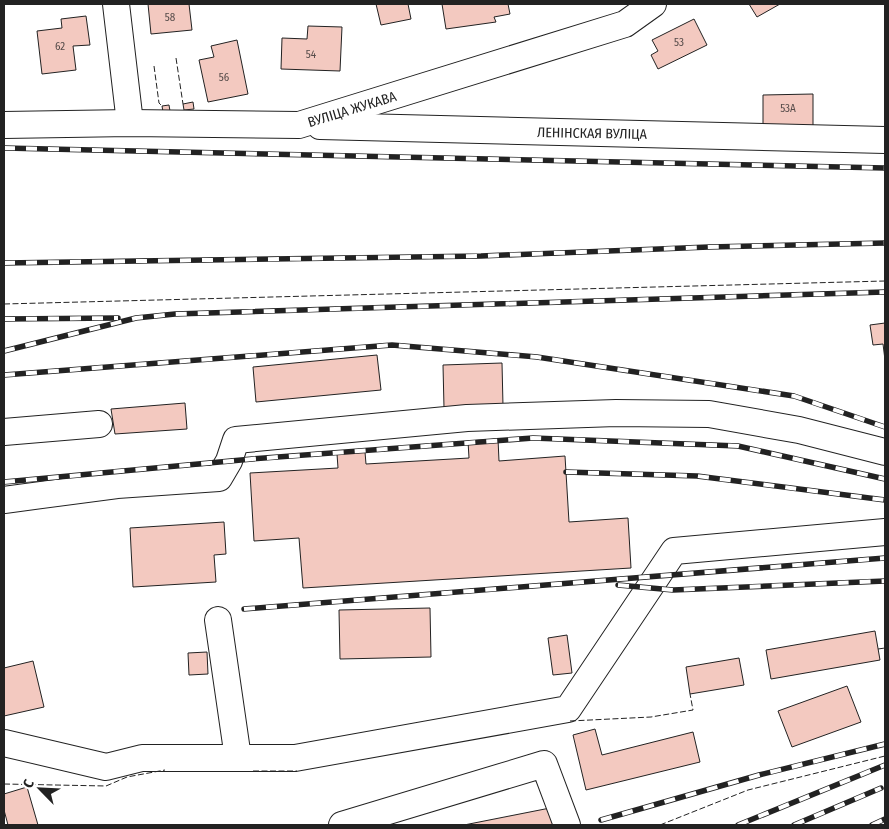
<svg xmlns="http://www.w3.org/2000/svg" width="889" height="829" viewBox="0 0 889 829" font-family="'Fira Sans Condensed',sans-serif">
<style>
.building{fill:#f3c9c0;stroke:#222}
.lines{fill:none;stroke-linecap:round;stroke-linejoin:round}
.minor-casing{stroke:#222;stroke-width:28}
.minor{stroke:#fff;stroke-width:26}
.rail-casing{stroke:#222;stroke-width:5.5}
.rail{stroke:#fff;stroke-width:4;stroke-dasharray:11;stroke-linecap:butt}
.fence{stroke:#222;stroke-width:1;stroke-dasharray:6 2.5;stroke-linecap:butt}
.labels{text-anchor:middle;stroke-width:4;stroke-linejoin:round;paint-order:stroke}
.number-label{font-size:11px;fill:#564c4a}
.street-label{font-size:14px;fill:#222;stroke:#fff}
</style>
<rect width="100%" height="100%" fill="#fff"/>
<g class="building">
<path d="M148,4H189L192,30L151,34Z"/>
<path d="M376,4H408L411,19L381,25Z"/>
<path d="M442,4H508L510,14L494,17L496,22L446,29Z"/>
<path d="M749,4H780L757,17Z"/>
<path d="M86,16L90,45L73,46L76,70L42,74L37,31L62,28L61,19Z"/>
<path d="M694,19L707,45L658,69L651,55L658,51L652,40Z"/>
<path d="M308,26L342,27L340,71L281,69L282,38L307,39Z"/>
<path d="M237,40L248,94L208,102L199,60L214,57L211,46Z"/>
<path d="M813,94V131L763,132V95Z"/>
<path d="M193,102L194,109L184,110L183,104Z"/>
<path d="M169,105L170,111L163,112L162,106Z"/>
<path d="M885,323V360L883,344L873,345L870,325Z"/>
<path d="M377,355L381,390L256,402L253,367Z"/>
<path d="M502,363L503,406L444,408L443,365Z"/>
<path d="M185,403L187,429L115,434L111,409Z"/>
<path d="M498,439L499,461L565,456L569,522L628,518L631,568L303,588L299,538L254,541L250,473L338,468L337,454L365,452L366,464L469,458L468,441Z"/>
<path d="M224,522L226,554L214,555L216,582L133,587L130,528Z"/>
<path d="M430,608L431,657L340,659L339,610Z"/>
<path d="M875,631L880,660L771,679L766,650Z"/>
<path d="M567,635L572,673L553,675L548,638Z"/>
<path d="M207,652L208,674L189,675L188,653Z"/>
<path d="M739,658L744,685L690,694L686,667Z"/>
<path d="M33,661L44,707L4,716V668Z"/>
<path d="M847,686L861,722L792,747L778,711Z"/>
<path d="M595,729L602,755L693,732L700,762L586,790L573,735Z"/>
<path d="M27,787L38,825H8L4,810V794Z"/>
<path d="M550,808L554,825H464Z"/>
</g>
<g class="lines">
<defs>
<g id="minor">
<path d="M116,4L130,123"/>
<path d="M4,125L130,123L299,125L625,24L653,4"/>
<path d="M320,126L885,140"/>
<path d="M4,432L99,424"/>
<path d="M4,500L117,485L219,478L229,461L236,440L467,418L616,413L709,414L799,430L885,452"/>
<path d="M218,620L238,758"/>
<path d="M4,743L106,767L142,758H295L568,709L674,551L885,532"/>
<path d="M342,825L544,764L567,825"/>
</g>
</defs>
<use href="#minor" class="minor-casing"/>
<use href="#minor" class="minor"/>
<defs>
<g id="rail">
<path d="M4,148L885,168"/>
<path d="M4,263L481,256L709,247L885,243"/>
<path d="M4,319L118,318"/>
<path d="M4,351L136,318L175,314L885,292"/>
<path d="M4,375L392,345L537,357L794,396L885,427"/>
<path d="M566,472L697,476L885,500"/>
<path d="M4,482L252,459L533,438L738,446L885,479"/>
<path d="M618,585L673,590L885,581"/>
<path d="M244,609L885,558"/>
<path d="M601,820L759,775L885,744"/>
<path d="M738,825L885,765"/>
<path d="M794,825L881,788"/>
<path d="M872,825L885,819"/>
</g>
</defs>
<use href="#rail" class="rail-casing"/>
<use href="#rail" class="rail"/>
<g class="fence">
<path d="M176,58L183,104"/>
<path d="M154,66L159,103L162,106"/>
<path d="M4,304L885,281"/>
<path d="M878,649L885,648"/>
<path d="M570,721L651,717L693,710L690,694"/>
<path d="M253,771H297"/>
<path d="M4,784L106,786L127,777L165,770"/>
<path d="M660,825L748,790L885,756"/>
</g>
</g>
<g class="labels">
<g class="number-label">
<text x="170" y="21">58</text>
<text x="679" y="46">53</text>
<text x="60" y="50">62</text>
<text x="311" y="58">54</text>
<text x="224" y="81">56</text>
<text x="788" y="112">53А</text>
</g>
<g class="street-label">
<text transform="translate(352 109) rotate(-17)" y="5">ВУЛІЦА ЖУКАВА</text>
<text transform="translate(592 133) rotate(1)" y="5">ЛЕНІНСКАЯ ВУЛІЦА</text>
</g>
</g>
<rect width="889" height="829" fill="none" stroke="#222222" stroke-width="10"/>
<g transform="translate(40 789) rotate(294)" stroke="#ffffff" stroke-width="4" paint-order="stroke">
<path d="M0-4L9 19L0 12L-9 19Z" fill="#222222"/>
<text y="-8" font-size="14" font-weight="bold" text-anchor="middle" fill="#222222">С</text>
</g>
</svg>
